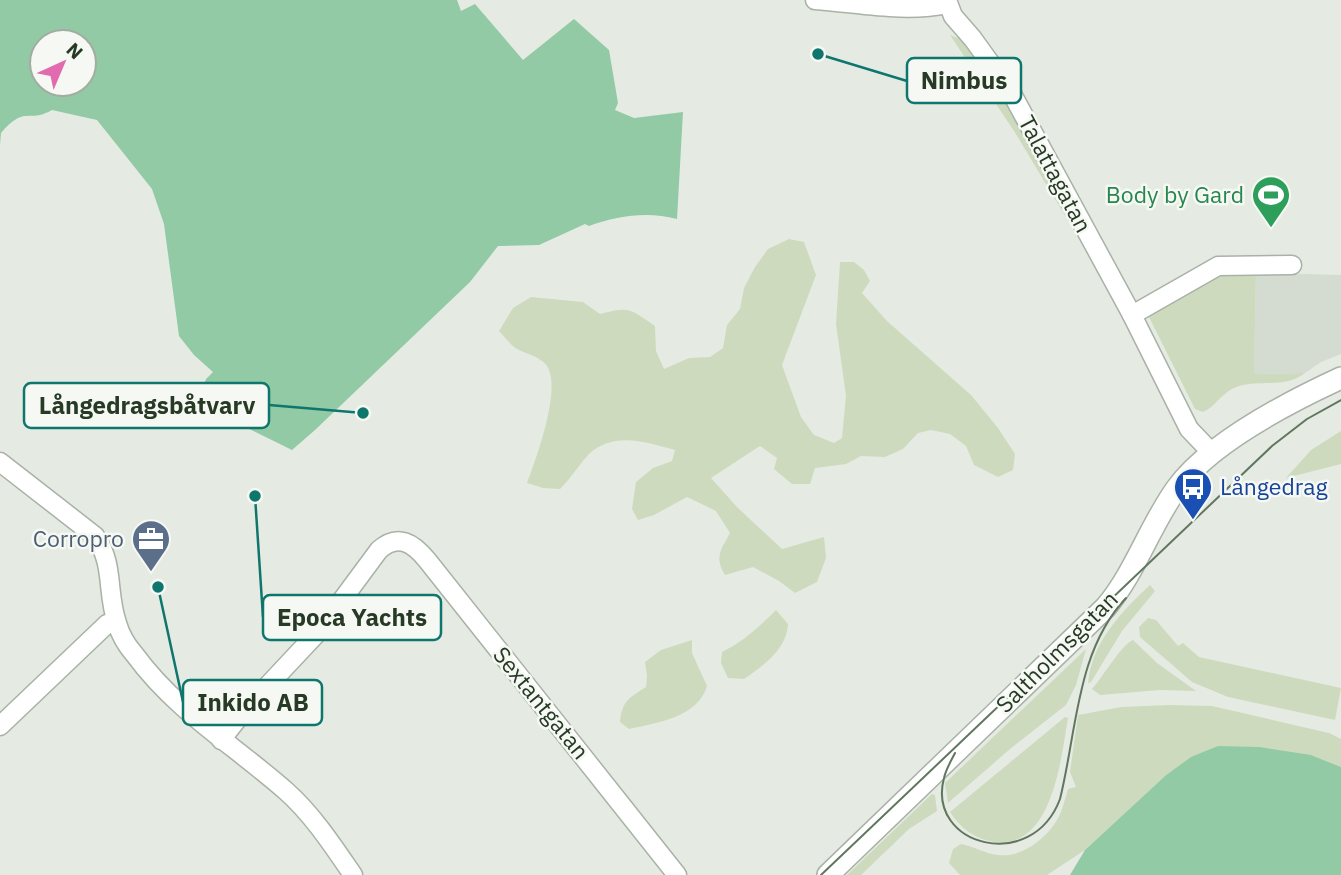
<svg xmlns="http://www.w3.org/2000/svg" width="1341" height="875" viewBox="0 0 1341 875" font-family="'IBM Plex Sans',sans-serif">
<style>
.built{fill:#d4dbd1}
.green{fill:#cedabe}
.water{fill:#91caa4;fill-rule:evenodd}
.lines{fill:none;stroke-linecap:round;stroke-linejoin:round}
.minor-casing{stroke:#a8b2a6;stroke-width:21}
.tertiary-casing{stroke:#a8b2a6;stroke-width:24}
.minor{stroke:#fff;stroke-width:18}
.tertiary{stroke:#fff;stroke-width:21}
.tram{stroke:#61765f;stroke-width:2}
.labels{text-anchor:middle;stroke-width:5;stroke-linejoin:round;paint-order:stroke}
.street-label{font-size:23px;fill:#273a25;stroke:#f5f8f3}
.leisure-label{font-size:23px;fill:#27864d;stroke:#f5f8f3;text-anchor:end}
.transit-label{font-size:23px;fill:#164399;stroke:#f5f8f3;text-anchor:start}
.service-label{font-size:23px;fill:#4e5e75;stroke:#f5f8f3;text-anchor:end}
.leader{fill:none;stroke:#0f766e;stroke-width:2.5}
.callout-dot{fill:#0f766e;stroke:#f5f8f3;stroke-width:2.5}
.callout{fill:#f5f8f3;stroke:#0f766e;stroke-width:2.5}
.callout-label{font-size:24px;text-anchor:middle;font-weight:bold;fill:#273a25}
</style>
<rect width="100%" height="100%" fill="#e5ebe3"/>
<path class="built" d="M1269,273L1341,275V354L1321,362L1305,373L1254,374L1256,274Z"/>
<g class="green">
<path d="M950,35L963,40L991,77L1032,142L1071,217L1070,224L1014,131Z"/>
<path d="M789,239L804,242L816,275L782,365L801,417L814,435L834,443L842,438L846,396L836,324L840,262H854L864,270L870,281L862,293L887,321L971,395L998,428L1015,454L1013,470L998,477L974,465L966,446L950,434L931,430L918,433L903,449L885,457L861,456L846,464L815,468L810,484H792L774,469L777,458L760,446L711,478L737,507L782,549L824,537L826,558L817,582L795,593L779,581L753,567L725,575C714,557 721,550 730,533L716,511L687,497L654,515L638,520L632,509L636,482L653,468L672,461L675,450C646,442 614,431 589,454C579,465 571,478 560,489L543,488L527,483C536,459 562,389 547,366C539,355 524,354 514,347C509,343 504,336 499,331L513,308L531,297L583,302L600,314C630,306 630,309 655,326L656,351L664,369L689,358L710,357L723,348L727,325L740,309L744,288L755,267L768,249Z"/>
<path d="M1256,274L1254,374L1305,373C1284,389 1262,379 1239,386C1221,392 1217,406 1203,412L1195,409L1147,313L1201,283L1223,275Z"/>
<path d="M1341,431V464L1286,478L1311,450Z"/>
<path d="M1150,585L1155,591L1122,631L1091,682L1088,683C1092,642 1122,611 1150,585Z"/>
<path d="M776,610L788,624C787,649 763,666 744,679L728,678L721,663L722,652C744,641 759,627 776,610Z"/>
<path d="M1148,618L1156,620L1178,646L1183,643L1199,657L1341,688L1335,720L1228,697L1192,682L1140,637L1139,627Z"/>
<path d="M692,640V653L707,686C698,717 657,723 629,729L620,722C622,701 629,698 646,687L647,676L645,662L661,650Z"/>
<path d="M1133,640L1157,663L1196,691L1160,690L1100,695L1092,689C1103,677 1121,645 1133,640Z"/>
<path d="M1086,649L1076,685L1066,705L1010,749L948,803L945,783Z"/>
<path d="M1170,705L1212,706L1329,733L1341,739V767L1311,755L1165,776L1085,850L1047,875H960L949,863L953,849L961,844C973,846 986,854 998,855C1021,858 1046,839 1057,820C1062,812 1065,799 1068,789L1076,787L1070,772L1078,715L1121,707Z"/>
<path d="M1065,717L1068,718C1061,757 1053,850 994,842C975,839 960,828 950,812Z"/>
<path d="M932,794L935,795L937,811L909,829L861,875H847Z"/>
</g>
<g class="water">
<path d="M0,0H457L461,11L475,4L523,60L574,19L609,50L618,103L615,110L634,118L683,112L677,219C647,211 617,216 589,226L585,224L539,245L498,246L470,282L315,430L292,450L241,425L203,387L206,379L213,372L194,355L179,336L164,224L152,189L97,120L52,110C28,124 26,104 1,133L0,145ZM42,42H84V84H42Z"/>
<path d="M1218,746L1259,747L1311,755L1341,767V875H1070L1085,850L1165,776L1191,757Z"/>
</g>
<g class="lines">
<defs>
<g id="minor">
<path d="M815,0C858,3 905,13 947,4"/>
<path d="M947,0L953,16L973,39L1011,92L1132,315L1189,429L1212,453"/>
<path d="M1132,315L1218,266L1292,265"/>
<path d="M0,462L95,536C115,565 106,591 117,623C120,634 127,646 135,655C176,711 235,746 286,791C313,815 333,846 353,875"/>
<path d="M0,726L107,624L116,621"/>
<path d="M221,740L243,712L319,631L379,550C398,533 413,543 427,560L677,875"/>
</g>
<path id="tertiary" d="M828,875L1106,607C1136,571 1150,525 1177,488C1211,442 1289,402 1341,378"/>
</defs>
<use href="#minor" class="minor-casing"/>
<use href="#tertiary" class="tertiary-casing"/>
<use href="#minor" class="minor"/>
<use href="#tertiary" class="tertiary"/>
<g class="tram">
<path d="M955,753C951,761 946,769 944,778C926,846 1032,874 1060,799C1077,731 1076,651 1126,598"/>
<path d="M821,875L1272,446L1307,419L1341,400"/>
</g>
</g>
<defs>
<symbol id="stadium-pin" viewBox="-11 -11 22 30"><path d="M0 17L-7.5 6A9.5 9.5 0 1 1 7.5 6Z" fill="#2e9e5b" stroke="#f5f8f3"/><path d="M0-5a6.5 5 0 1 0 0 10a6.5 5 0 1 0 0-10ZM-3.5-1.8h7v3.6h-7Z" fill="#fff"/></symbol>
<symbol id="bus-pin" viewBox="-11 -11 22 30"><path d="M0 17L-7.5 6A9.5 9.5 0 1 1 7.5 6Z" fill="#1a4fb4" stroke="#f5f8f3"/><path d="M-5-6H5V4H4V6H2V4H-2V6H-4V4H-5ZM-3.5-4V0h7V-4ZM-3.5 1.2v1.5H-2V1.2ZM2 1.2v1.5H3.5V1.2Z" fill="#fff"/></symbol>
<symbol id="office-pin" viewBox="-11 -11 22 30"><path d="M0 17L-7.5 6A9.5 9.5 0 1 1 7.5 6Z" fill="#5c6f8a" stroke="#f5f8f3"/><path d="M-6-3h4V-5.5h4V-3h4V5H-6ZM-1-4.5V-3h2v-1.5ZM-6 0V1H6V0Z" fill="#fff"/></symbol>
</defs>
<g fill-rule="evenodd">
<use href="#stadium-pin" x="1249" y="173" width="44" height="60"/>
<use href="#bus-pin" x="1171" y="465" width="44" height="60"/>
<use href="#office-pin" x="129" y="517" width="44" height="60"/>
</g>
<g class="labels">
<g class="street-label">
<text transform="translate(1055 174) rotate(62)" y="8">Talattagatan</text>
<text transform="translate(1057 652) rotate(-45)" y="8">Saltholmsgatan</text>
<text transform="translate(541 703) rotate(51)" y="8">Sextantgatan</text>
</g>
<g class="leisure-label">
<text x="1244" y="203">Body by Gard</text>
</g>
<g class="transit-label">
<text x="1220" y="495">Långedrag</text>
</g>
<g class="service-label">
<text x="124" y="547">Corropro</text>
</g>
</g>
<path class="leader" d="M818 54L907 81M363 413L269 405M255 496L263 617M158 587L183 702"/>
<g class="callout-dot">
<circle cx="818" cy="54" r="7"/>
<circle cx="363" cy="413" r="7"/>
<circle cx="255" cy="496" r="7"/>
<circle cx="158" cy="587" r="7"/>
</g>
<g class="callout">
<rect x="907" y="58" width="114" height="45" rx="7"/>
<rect x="24" y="383" width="245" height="45" rx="7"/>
<rect x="263" y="595" width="178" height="45" rx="7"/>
<rect x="183" y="680" width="139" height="45" rx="7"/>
</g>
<g class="callout-label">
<text x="964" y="89">Nimbus</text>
<text x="147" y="414">Långedragsbåtvarv</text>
<text x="352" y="626">Epoca Yachts</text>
<text x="253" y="711">Inkido AB</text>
</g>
<g transform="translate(63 63) rotate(44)"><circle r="33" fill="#f5f8f3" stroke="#a3aca1" stroke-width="2"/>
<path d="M0-5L12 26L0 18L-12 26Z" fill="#e26aaf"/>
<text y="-10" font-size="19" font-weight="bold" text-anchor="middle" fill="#273a25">N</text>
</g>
</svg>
